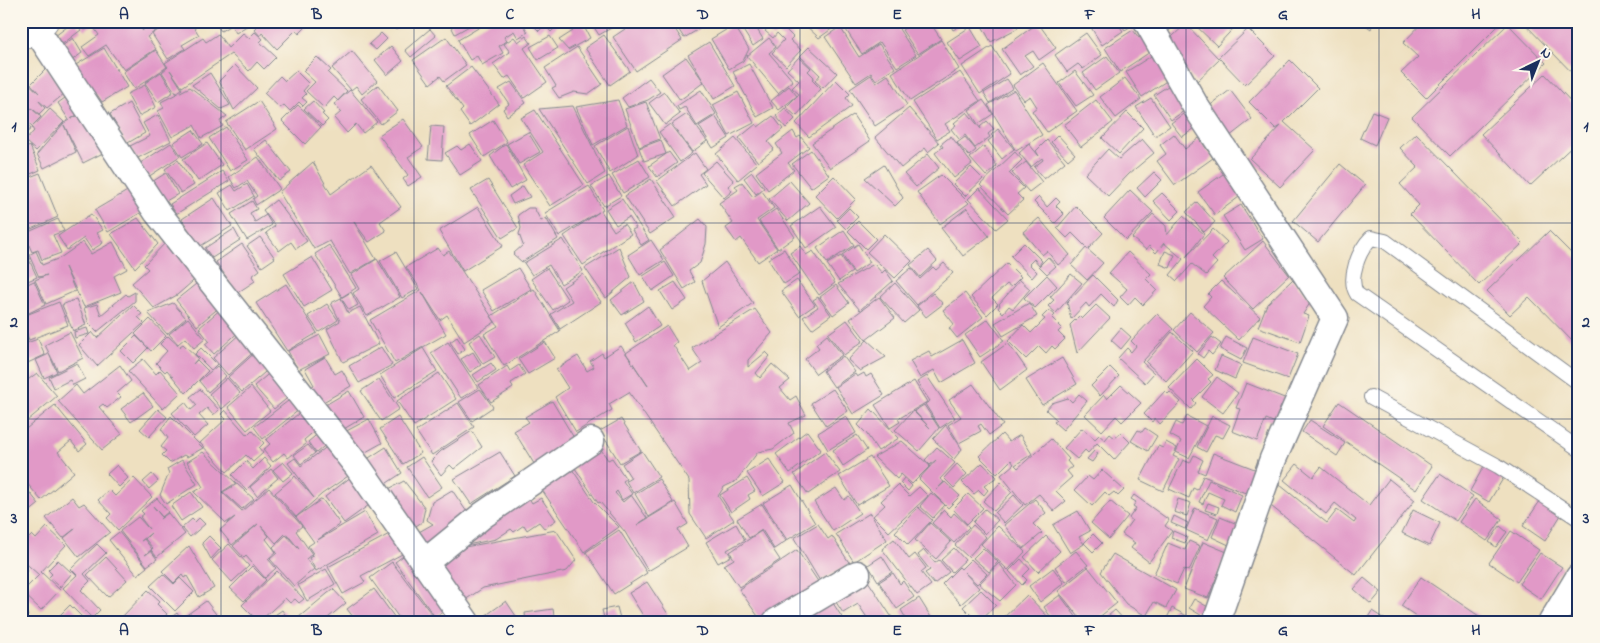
<svg xmlns="http://www.w3.org/2000/svg" width="1600" height="643" viewBox="0 0 1600 643" font-family="'Indie Flower',sans-serif">
<style>
.building{fill:#e199c7}
.lines{fill:none;stroke-linecap:round;stroke-linejoin:round}
.service-casing{stroke:#84888f;stroke-width:16}
.minor-casing{stroke:#84888f;stroke-width:29}
.tertiary-casing{stroke:#84888f;stroke-width:30}
.service{stroke:#fff;stroke-width:14}
.minor{stroke:#fff;stroke-width:26}
.tertiary{stroke:#fff;stroke-width:28}
.grid{fill:none;stroke:#1b2f5e;stroke-width:1;stroke-opacity:0.55}
.neatline{fill:none;stroke:#1b2f5e;stroke-width:2}
.grid-label{font-size:16px;text-anchor:middle;font-weight:bold;fill:#1b2f5e}
</style>
<rect width="100%" height="100%" fill="#fbf7ec"/>
<filter id="ink" filterUnits="userSpaceOnUse"><feTurbulence type="fractalNoise" baseFrequency=".02" numOctaves="2"/><feDisplacementMap in="SourceGraphic" scale="10" xChannelSelector="R" yChannelSelector="G"/><feConvolveMatrix kernelMatrix="1 2 1 2 8 2 1 2 1" color-interpolation-filters="sRGB"/></filter>
<filter id="wash" filterUnits="userSpaceOnUse"><feTurbulence type="fractalNoise" baseFrequency=".0096" numOctaves="4" result="noise"/><feDisplacementMap in="SourceGraphic" scale="20" xChannelSelector="R" yChannelSelector="G"/><feGaussianBlur stdDeviation="1.12" result="paint"/><feColorMatrix in="noise" values="0 0 0 0 0 0 0 0 0 0 0 0 0 0 0 0 0 1.4 0 .05"/><feComposite in="paint" operator="in"/></filter>
<g filter="url(#wash)">
<rect width="100%" height="100%" fill="#eee0c0"/>
<g id="blocks">
<g class="building">
<path d="M75,21L81,30L61,45L55,36Z"/>
<path d="M80,21H98L85,30Z"/>
<path d="M103,21H136L143,31L137,21H170L147,37L156,49L124,70L106,45L89,56L82,47L99,35L94,28Z"/>
<path d="M172,21H190L199,35L182,45L185,49L168,59L152,34Z"/>
<path d="M214,21H245L248,25L236,33L231,25L221,31Z"/>
<path d="M255,21H311V22L299,34L296,30L277,49L262,33L260,36L254,29L258,25Z"/>
<path d="M363,21H377L370,28Z"/>
<path d="M387,21H404L396,30Z"/>
<path d="M455,21H478L455,34L450,24Z"/>
<path d="M490,21H521L528,32L518,38L514,31L504,37L507,41L499,46L503,53L482,65L477,56L470,60L458,40Z"/>
<path d="M529,21H562L551,32L545,25L539,31Z"/>
<path d="M567,21H581L590,38L568,50L559,40L573,31Z"/>
<path d="M590,21H623L599,35Z"/>
<path d="M637,21H670L682,40L636,71L613,37Z"/>
<path d="M673,21H694L699,29L684,38Z"/>
<path d="M697,21H709L702,29Z"/>
<path d="M737,21H752L763,39L753,46Z"/>
<path d="M774,21H777L793,37L790,40L801,50L786,66L772,53L784,40L777,33L773,38L765,31Z"/>
<path d="M801,21H838L840,23L819,38Z"/>
<path d="M859,21H911L899,29L916,55L897,67L880,42L862,54L846,30Z"/>
<path d="M916,21H929L941,39L918,54L902,30Z"/>
<path d="M948,21H969L953,30Z"/>
<path d="M987,21H1014L1018,28L991,42L981,24Z"/>
<path d="M1087,21H1116L1123,31L1102,45Z"/>
<path d="M1119,21H1139L1125,30Z"/>
<path d="M1159,21H1182L1167,32Z"/>
<path d="M1196,21H1240L1217,46L1194,24Z"/>
<path d="M1360,21H1373L1371,29Z"/>
<path d="M1424,21H1499L1501,23L1426,98L1401,73L1418,57L1403,43Z"/>
<path d="M1524,21H1579V80L1523,22Z"/>
<path d="M1038,23L1056,48L1039,60L1033,51L1025,56L1033,66L1020,75L1002,49Z"/>
<path d="M1186,24L1218,58L1248,29L1275,56L1245,85L1220,59L1196,82L1162,46Z"/>
<path d="M1508,24L1546,63L1450,156L1412,117Z"/>
<path d="M734,25L749,49L743,61L729,69L711,39Z"/>
<path d="M840,27L859,57L879,44L895,68L876,80L871,73L856,83L825,37Z"/>
<path d="M970,27L982,47L960,61L947,42Z"/>
<path d="M430,29L436,36L411,57L405,50Z"/>
<path d="M1133,30L1139,38L1144,34L1150,52L1120,72L1105,48Z"/>
<path d="M255,32L263,39L260,42L276,57L264,69L257,62L249,71L231,54L182,87L170,70L182,89L176,93L162,72L168,67L165,63L203,38L206,42L218,34L228,48L243,33L249,38Z"/>
<path d="M381,33L387,39L376,50L369,44Z"/>
<path d="M1086,33L1102,55L1083,69L1078,64L1067,72L1055,55Z"/>
<path d="M604,35L630,71L610,85L585,48Z"/>
<path d="M526,36L531,43L524,48L547,82L524,98L509,76L504,79L493,64L510,52L504,44L514,37L518,42Z"/>
<path d="M550,36L558,48L538,60L530,47Z"/>
<path d="M446,37L466,65L444,81L440,76L430,84L413,60Z"/>
<path d="M73,38L82,53L71,61L62,46Z"/>
<path d="M769,38L776,47L769,53L793,81L778,93L747,56Z"/>
<path d="M941,40L959,69L910,101L892,73Z"/>
<path d="M709,42L735,86L714,99L688,55Z"/>
<path d="M391,46L403,61L387,75L375,60Z"/>
<path d="M992,46L1010,74L980,94L962,66Z"/>
<path d="M577,47L602,84L588,94L574,92L559,98L552,88L556,86L545,68Z"/>
<path d="M809,47L837,73L823,88L815,81L820,75L800,56Z"/>
<path d="M104,48L127,87L102,102L96,93L92,96L74,66Z"/>
<path d="M156,50L167,67L134,89L123,72Z"/>
<path d="M352,51L377,81L362,94L356,86L351,90L332,68Z"/>
<path d="M1156,53L1171,78L1142,97L1126,72Z"/>
<path d="M1107,56L1119,73L1095,90L1083,73Z"/>
<path d="M317,57L331,70L328,73L347,91L338,101L334,97L324,108L306,91L315,82L303,71Z"/>
<path d="M686,57L704,82L680,100L662,74Z"/>
<path d="M799,57L811,68L808,71L814,77L812,80L821,89L796,116L786,107L799,94L792,88L799,81L787,70Z"/>
<path d="M1290,60L1318,88L1284,122L1315,150L1280,187L1250,159L1281,126L1276,129L1249,102Z"/>
<path d="M1043,63L1077,111L1047,132L1032,111L1037,107L1030,96L1024,100L1013,85Z"/>
<path d="M749,64L773,108L757,117L733,72Z"/>
<path d="M235,65L257,88L234,110L219,81Z"/>
<path d="M471,67L499,104L470,126L460,112L463,109L446,86Z"/>
<path d="M47,68L65,93L47,108L38,100L45,108L39,114L31,108L41,117L32,126L23,118L27,113L24,110L21,113V83L25,80L39,93L31,84Z"/>
<path d="M296,71L309,84L303,91L306,94L302,98L307,102L303,106L299,102L290,111L284,105L280,108L264,93L280,76L285,81Z"/>
<path d="M1075,71L1093,95L1076,106L1059,83Z"/>
<path d="M161,72L173,92L158,102L145,83Z"/>
<path d="M960,72L980,101L945,124L950,131L937,139L913,102Z"/>
<path d="M210,73L230,105L221,109L192,85Z"/>
<path d="M1545,74L1579,110V140L1530,186L1481,134Z"/>
<path d="M871,75L876,83L888,75L907,105L875,126L850,89Z"/>
<path d="M649,78L660,92L648,100L628,107L622,98Z"/>
<path d="M1125,78L1141,99L1116,118L1100,97Z"/>
<path d="M1007,79L1013,88L990,103L984,93Z"/>
<path d="M836,80L850,94L846,98L852,106L809,137L796,123Z"/>
<path d="M511,82L526,103L507,116L503,109L509,104L499,89Z"/>
<path d="M1171,84L1188,108L1171,120L1154,95Z"/>
<path d="M145,85L156,107L139,116L127,94Z"/>
<path d="M378,85L398,111L381,124L361,99Z"/>
<path d="M789,86L797,96L779,110L771,101Z"/>
<path d="M190,87L227,116L220,121L223,126L201,138L194,125L172,137L158,111L164,108L161,102Z"/>
<path d="M350,90L377,122L363,133L356,124L347,133L334,118L341,112L334,104Z"/>
<path d="M701,90L716,114L697,126L685,107L679,110L677,106Z"/>
<path d="M1014,90L1042,135L1016,151L988,105Z"/>
<path d="M1230,90L1252,119L1225,140L1203,111Z"/>
<path d="M664,92L680,114L665,125L649,103Z"/>
<path d="M738,92L754,123L729,136L713,105Z"/>
<path d="M72,93L83,111L71,119L84,112L105,152L83,163L64,125L76,152L44,168L37,154L64,123L69,120L58,103Z"/>
<path d="M1151,98L1170,126L1155,136L1136,107Z"/>
<path d="M618,100L627,125L593,145L576,107Z"/>
<path d="M983,100L993,114L978,124L969,110Z"/>
<path d="M1096,100L1113,122L1081,147L1064,125Z"/>
<path d="M259,101L277,129L245,150L226,122Z"/>
<path d="M313,101L324,113L322,114L328,120L322,126L304,109Z"/>
<path d="M646,102L660,139L639,147L625,109Z"/>
<path d="M129,103L145,133L126,144L110,114Z"/>
<path d="M298,105L321,127L305,144L282,121Z"/>
<path d="M573,106L605,173L588,184L539,109Z"/>
<path d="M785,108L795,119L786,128L776,116Z"/>
<path d="M909,108L939,143L928,152L925,148L901,168L875,137Z"/>
<path d="M50,109L64,122L36,151L25,141L34,131L32,128Z"/>
<path d="M535,110L584,185L550,206L523,165L543,152L521,118Z"/>
<path d="M1187,111L1198,126L1182,137L1171,123Z"/>
<path d="M1372,111L1387,117L1375,145L1360,138Z"/>
<path d="M967,112L981,129L980,127L987,121L994,129L988,134L990,137L975,148L965,135L959,139L951,129L956,125L954,123Z"/>
<path d="M1127,112L1143,128L1119,154L1102,138Z"/>
<path d="M687,114L707,141L692,152L672,124Z"/>
<path d="M158,115L171,141L136,159L130,146L150,136L143,123Z"/>
<path d="M853,115L870,141L830,168L812,143Z"/>
<path d="M715,116L729,138L713,148L699,126Z"/>
<path d="M773,116L783,129L768,142L774,149L758,162L739,138L756,124L758,127Z"/>
<path d="M21,117L31,129L21,137Z"/>
<path d="M403,119L423,147L408,157L422,177L408,186L403,179L408,175L379,135Z"/>
<path d="M493,120L507,142L484,157L470,135Z"/>
<path d="M670,124L692,153L680,162L659,132Z"/>
<path d="M431,126L444,127L442,160L428,159Z"/>
<path d="M628,126L638,155L610,173L595,146Z"/>
<path d="M226,127L248,160L230,171L209,138Z"/>
<path d="M998,129L1014,149L1002,159L988,141L993,137L991,135Z"/>
<path d="M193,130L203,144L182,157L173,143Z"/>
<path d="M793,131L797,138L800,136L809,147L788,163L794,170L768,190L756,173L782,153L776,144Z"/>
<path d="M528,132L540,152L519,164L507,144Z"/>
<path d="M1416,133L1523,243L1479,285L1410,214L1419,205L1400,184L1418,167L1400,148Z"/>
<path d="M1174,134L1185,149L1199,138L1213,158L1175,185L1157,161L1166,154L1160,145Z"/>
<path d="M1058,135L1075,154L1068,160L1051,142Z"/>
<path d="M951,136L972,164L954,178L935,153L943,147L941,144Z"/>
<path d="M965,137L976,150L969,156L957,143Z"/>
<path d="M735,138L757,164L738,180L716,154Z"/>
<path d="M1142,139L1154,153L1129,174L1108,196L1085,174L1108,149L1119,159Z"/>
<path d="M266,140L291,172L279,181L254,149Z"/>
<path d="M661,140L666,154L644,161L639,148Z"/>
<path d="M1047,140L1065,162L1044,179L1034,167L1043,160L1042,158L1031,167L1019,153L1029,144L1039,156L1036,151Z"/>
<path d="M171,143L180,156L148,177L139,164Z"/>
<path d="M207,143L222,165L198,181L183,159Z"/>
<path d="M470,144L482,161L460,175L445,153L457,146L461,150Z"/>
<path d="M506,144L526,180L510,189L490,156Z"/>
<path d="M30,146L40,170L21,178V150Z"/>
<path d="M984,146L997,166L986,176L970,158Z"/>
<path d="M811,150L829,175L811,188L792,164Z"/>
<path d="M669,152L677,163L657,177L649,166Z"/>
<path d="M1015,152L1022,160L1009,173L1024,188L1017,194L1023,200L1008,214L980,185Z"/>
<path d="M695,153L706,169L699,174L706,184L675,206L657,181Z"/>
<path d="M928,154L939,168L916,187L904,174Z"/>
<path d="M258,157L280,189L256,205L253,199L257,196L247,181L236,188L229,177Z"/>
<path d="M639,159L650,177L623,193L612,175Z"/>
<path d="M178,160L194,185L181,193L165,169Z"/>
<path d="M716,161L734,181L728,186L732,191L724,198L702,173Z"/>
<path d="M313,162L331,194L371,165L401,207L380,222L386,231L369,242L354,222L376,259L350,274L330,241L314,249L279,192Z"/>
<path d="M1026,162L1042,182L1029,192L1012,173Z"/>
<path d="M1340,164L1365,185L1318,242L1293,221Z"/>
<path d="M884,165L903,198L895,206L865,178Z"/>
<path d="M971,167L983,179L965,196L953,184Z"/>
<path d="M1230,169L1247,191L1215,215L1198,192Z"/>
<path d="M222,171L229,181L176,214L170,204Z"/>
<path d="M752,172L764,188L756,194L744,178Z"/>
<path d="M1154,172L1162,180L1145,197L1137,188Z"/>
<path d="M40,173L58,217L31,229L21,206V196L28,193L22,180Z"/>
<path d="M166,173L178,194L159,205L147,185Z"/>
<path d="M941,175L969,203L940,224L917,192Z"/>
<path d="M609,176L621,196L604,206L591,186Z"/>
<path d="M834,176L856,199L837,218L815,195Z"/>
<path d="M651,179L676,217L650,234L625,196Z"/>
<path d="M488,180L518,228L502,238L471,190Z"/>
<path d="M790,181L809,203L788,221L769,199Z"/>
<path d="M742,182L753,197L762,191L774,208L757,220L777,249L758,262L741,238L736,242L726,228L733,223L719,203L738,190L735,186Z"/>
<path d="M247,184L254,196L230,211L219,193L232,185L236,191Z"/>
<path d="M523,186L530,197L513,204L509,196Z"/>
<path d="M589,186L603,210L601,211L614,231L624,224L631,234L583,265L564,236L599,212L559,236L545,213Z"/>
<path d="M979,188L1008,219L996,229L968,199Z"/>
<path d="M129,190L142,212L108,232L95,210Z"/>
<path d="M1130,190L1153,212L1126,240L1104,218Z"/>
<path d="M1162,193L1180,211L1171,220L1153,201Z"/>
<path d="M1039,197L1047,207L1056,198L1060,202L1056,206L1064,214L1055,223L1034,202Z"/>
<path d="M214,198L232,226L199,247L182,219Z"/>
<path d="M622,199L649,240L641,245L632,230L636,228L629,217L616,225L606,209Z"/>
<path d="M276,200L307,241L296,249L291,242L279,251L266,233L275,226L263,210Z"/>
<path d="M252,201L257,209L250,213L255,222L266,215L272,225L247,240L231,214Z"/>
<path d="M1197,202L1215,222L1204,232L1186,212Z"/>
<path d="M1241,205L1263,239L1245,250L1223,216Z"/>
<path d="M820,206L836,227L806,248L791,226Z"/>
<path d="M1076,206L1103,233L1088,249L1072,233L1067,238L1057,228Z"/>
<path d="M478,207L503,246L463,271L439,231Z"/>
<path d="M528,208H534L541,221L546,218L558,239L522,262L513,254L523,245L519,234L521,228L518,215Z"/>
<path d="M849,208L858,217L846,229L837,220Z"/>
<path d="M967,208L989,236L963,256L941,228Z"/>
<path d="M776,209L795,237L778,249L759,221Z"/>
<path d="M91,214L103,230L97,233L103,243L92,250L84,238L67,250L58,236Z"/>
<path d="M1153,214L1166,226L1167,235L1183,216L1204,234L1186,257L1213,229L1227,242L1212,258L1217,263L1206,275L1192,264L1177,281L1170,275L1183,259L1164,243L1156,253L1149,246L1146,250L1132,238Z"/>
<path d="M138,218L158,244L135,268L111,234Z"/>
<path d="M1039,218L1070,255L1058,265L1047,251L1042,255L1023,232Z"/>
<path d="M58,219L64,231L53,235L61,253L42,260L38,250L32,252L24,234Z"/>
<path d="M700,219L707,227L706,244L700,263L689,271L695,282L684,289L660,250Z"/>
<path d="M858,221L876,239L866,249L848,231Z"/>
<path d="M234,229L240,240L212,258L205,248Z"/>
<path d="M844,230L854,245L827,263L817,248Z"/>
<path d="M1549,231L1579,261V348L1529,297L1510,315L1487,291Z"/>
<path d="M884,234L912,261L895,278L867,252Z"/>
<path d="M260,237L275,258L262,267L247,246Z"/>
<path d="M169,239L200,275L177,295L154,308L132,283L148,269L144,265Z"/>
<path d="M563,239L583,271L561,284L549,265L532,275L524,263Z"/>
<path d="M651,240L664,260L640,275L628,255Z"/>
<path d="M1263,241L1289,275L1253,309L1223,278Z"/>
<path d="M21,242L37,277L23,283L21,280Z"/>
<path d="M83,242L91,254L113,242L127,269L114,276L121,292L84,307L65,267L75,291L46,304L35,280L47,275L39,277L29,255L36,251L42,265L60,258Z"/>
<path d="M1024,243L1042,261L1039,265L1034,259L1029,264L1037,272L1032,278L1011,256Z"/>
<path d="M242,244L260,270L252,276L255,281L237,293L216,262Z"/>
<path d="M858,244L870,262L854,273L842,255Z"/>
<path d="M329,245L356,288L342,297L315,254Z"/>
<path d="M800,246L806,255L813,251L835,283L819,295L790,253Z"/>
<path d="M619,247L631,277L606,298L585,268Z"/>
<path d="M438,248L443,255L449,251L495,322L464,342L447,315L440,320L422,292L446,334L395,363L370,320L421,290L406,267Z"/>
<path d="M1086,248L1103,263L1087,280L1071,265Z"/>
<path d="M784,249L800,274L784,284L768,259Z"/>
<path d="M928,250L937,261L920,277L910,265Z"/>
<path d="M1165,251L1175,255L1170,268L1160,264Z"/>
<path d="M396,252L418,289L402,298L380,261Z"/>
<path d="M1128,252L1151,274L1146,279L1157,290L1143,305L1135,297L1128,305L1120,297L1127,289L1109,273Z"/>
<path d="M841,256L852,272L839,281L827,264Z"/>
<path d="M312,257L332,290L304,307L284,274Z"/>
<path d="M1048,257L1056,266L1047,274L1039,266Z"/>
<path d="M377,259L400,297L367,316L353,293L359,289L351,275Z"/>
<path d="M665,262L674,276L652,291L643,276Z"/>
<path d="M725,262L753,303L718,327L702,281Z"/>
<path d="M944,263L953,273L917,305L896,281L911,268L920,279L933,267L936,270Z"/>
<path d="M1007,263L1021,277L1011,287L1007,284L992,298L998,304L987,315L971,297Z"/>
<path d="M874,264L882,273L885,270L893,281L860,310L838,284Z"/>
<path d="M518,268L531,289L494,311L481,290Z"/>
<path d="M547,268L568,300L553,310L531,279Z"/>
<path d="M583,274L601,302L560,329L551,314L572,301L563,287Z"/>
<path d="M1071,274L1082,283L1056,313L1048,306L1054,300L1050,297Z"/>
<path d="M1047,275L1057,286L1035,308L1024,298Z"/>
<path d="M1093,275L1118,300L1114,307L1101,294L1089,307L1086,303L1071,319L1067,302Z"/>
<path d="M201,280L221,306L197,326L176,300Z"/>
<path d="M797,280L815,305L799,316L781,291Z"/>
<path d="M1020,280L1030,289L1013,309L1009,306L1003,313L998,308L1000,305L999,304Z"/>
<path d="M1292,280L1312,300L1303,314L1309,316L1300,342L1258,327L1267,304Z"/>
<path d="M34,281L45,305L21,317V304L25,302L21,287Z"/>
<path d="M1221,281L1260,317L1239,340L1203,306L1211,297L1208,294Z"/>
<path d="M634,282L644,301L622,315L611,300Z"/>
<path d="M675,282L687,300L672,310L660,291Z"/>
<path d="M895,283L919,310L904,323L880,297Z"/>
<path d="M286,284L317,333L287,351L256,303Z"/>
<path d="M836,285L849,303L833,315L820,297Z"/>
<path d="M534,289L560,331L504,366L484,334L498,326L491,316Z"/>
<path d="M135,292V301L97,332L89,324L84,308L97,304L101,315L126,294L128,296Z"/>
<path d="M351,292L358,305L349,310L341,298Z"/>
<path d="M933,293L943,304L926,317L917,306Z"/>
<path d="M965,293L983,317L957,338L949,328L954,324L943,310Z"/>
<path d="M818,297L831,315L812,329L803,317L818,307L813,300Z"/>
<path d="M879,297L895,318L866,340L850,319Z"/>
<path d="M341,298L348,313L360,307L379,344L343,362L327,329L340,321L331,303Z"/>
<path d="M76,299L86,325L73,331L62,305Z"/>
<path d="M59,302L68,325L29,340L21,317Z"/>
<path d="M173,303L186,318L167,334L148,313Z"/>
<path d="M1029,303L1037,316L1003,336L995,323Z"/>
<path d="M327,304L338,320L319,332L308,316Z"/>
<path d="M133,305L142,314L138,317L144,323L97,366L79,345L92,332L97,338Z"/>
<path d="M1096,305L1110,318L1077,353L1070,325L1079,316L1082,319Z"/>
<path d="M648,306L660,326L636,342L625,323Z"/>
<path d="M223,307L242,329L214,354L205,344L209,341L199,328Z"/>
<path d="M755,309L772,333L748,360V367L766,352L770,356L756,373L760,378L772,364L790,380L780,388L790,400L796,396L806,415L789,423L794,433L773,449L758,452L736,481L724,487L718,496L734,520L706,538L690,514L689,480L629,392L609,404L612,410L576,432L555,397L568,388L556,369L578,356L587,371L594,367L590,361L602,353L604,357L621,346L648,386L626,353L667,326L677,342L673,345L690,371L702,363L692,348Z"/>
<path d="M1049,310L1055,315L1052,318L1062,328L1058,332L1065,339L1055,349L1052,346L1046,353L1039,346L1026,359L1008,341L1023,325L1031,333L1045,319L1042,317Z"/>
<path d="M1190,312L1214,333L1197,352L1174,330Z"/>
<path d="M1157,314L1173,329L1142,362L1154,373L1145,383L1118,358L1127,348L1131,352L1136,346L1131,341Z"/>
<path d="M188,318L205,339L194,348L185,338L178,344L169,334Z"/>
<path d="M150,319L166,336L151,351L135,334Z"/>
<path d="M988,319L1004,341L980,357L965,335Z"/>
<path d="M847,320L863,341L844,355L828,334Z"/>
<path d="M21,326L28,340L21,343Z"/>
<path d="M87,328L89,334L75,338L74,332Z"/>
<path d="M1121,328L1131,337L1121,349L1111,340Z"/>
<path d="M70,332L83,358L58,371L45,345Z"/>
<path d="M242,332L257,349L228,375L213,358Z"/>
<path d="M1172,332L1193,351L1166,381L1146,362Z"/>
<path d="M480,334L495,357L483,364L469,342Z"/>
<path d="M320,335L330,354L298,370L288,351Z"/>
<path d="M827,335L842,355L816,374L805,359L819,348L816,344Z"/>
<path d="M136,336L148,348L133,363L121,351Z"/>
<path d="M168,336L181,348L180,346L183,344L198,358L193,364L197,360L208,371L186,393L167,370L165,372L156,363L167,351L160,344Z"/>
<path d="M457,337L465,349L458,354L450,342Z"/>
<path d="M1212,337L1221,344L1212,355L1208,351L1203,358L1198,354Z"/>
<path d="M1226,337L1247,348L1241,360L1220,349Z"/>
<path d="M1253,337L1298,354L1288,379L1243,363Z"/>
<path d="M38,339L45,355L21,366V345Z"/>
<path d="M867,340L886,357L860,371L848,360Z"/>
<path d="M962,340L975,363L941,383L934,370L920,378L910,361L929,351L932,357Z"/>
<path d="M448,342L478,388L461,398L431,353Z"/>
<path d="M545,342L555,358L528,374L518,359Z"/>
<path d="M1008,343L1027,370L1000,390L981,362Z"/>
<path d="M381,347L392,365L359,383L349,366Z"/>
<path d="M201,348L217,364L211,370L195,354Z"/>
<path d="M423,348L437,371L394,398L380,375Z"/>
<path d="M258,350L272,366L242,392L228,377Z"/>
<path d="M473,352L481,365L470,372L461,359Z"/>
<path d="M49,354L57,372L44,378L36,360Z"/>
<path d="M843,356L855,372L834,387L823,371Z"/>
<path d="M1221,356L1241,365L1235,379L1215,370Z"/>
<path d="M325,357L335,374L342,370L351,386L318,405L308,389L314,385L305,369Z"/>
<path d="M1062,358L1077,384L1042,405L1026,380Z"/>
<path d="M143,359L156,374L160,370L180,393L163,409L128,371Z"/>
<path d="M1197,359L1213,375L1208,379L1211,382L1193,400L1196,403L1191,409L1169,388Z"/>
<path d="M77,363L85,379L73,385L70,380L54,388L49,377Z"/>
<path d="M491,363L496,370L478,382L473,375Z"/>
<path d="M120,365L131,381L117,393L121,397L107,408L103,404L99,407L122,434L102,450L58,401L76,385L83,394Z"/>
<path d="M519,365L525,374L511,383L513,388L491,402L479,385L507,366L510,371Z"/>
<path d="M217,366L226,376L208,392L199,381Z"/>
<path d="M1110,367L1119,376L1100,396L1091,386Z"/>
<path d="M272,371L291,395L274,409L254,386Z"/>
<path d="M37,373L57,396L21,426V385Z"/>
<path d="M439,373L456,399L414,426L397,401Z"/>
<path d="M864,373L866,377L871,374L884,395L853,414L836,387L855,374L857,377Z"/>
<path d="M927,376L955,418L940,428L925,404L930,401L917,382Z"/>
<path d="M1217,377L1238,393L1223,413L1202,397Z"/>
<path d="M227,378L240,393L222,409L209,394Z"/>
<path d="M379,379L399,409L381,421L361,391Z"/>
<path d="M914,381L927,402L898,419L900,422L890,428L875,405Z"/>
<path d="M1246,383L1287,399L1278,424L1266,419L1257,441L1232,431L1240,409L1236,408Z"/>
<path d="M973,384L1003,425L989,435L981,424L978,426L981,431L959,443L948,425L961,417L949,400Z"/>
<path d="M1121,385L1141,403L1122,422L1116,416L1102,431L1085,415L1104,395L1107,399Z"/>
<path d="M251,387L270,411L247,430L228,407Z"/>
<path d="M200,389L219,410L213,415L207,408L199,415L208,425L194,437L172,413L185,402L191,410L197,405L190,397Z"/>
<path d="M480,389L493,407L472,421L459,402Z"/>
<path d="M833,389L848,411L826,426L811,403Z"/>
<path d="M349,391L364,417L337,433L322,407Z"/>
<path d="M1165,391L1168,394L1170,392L1181,402L1160,424L1155,418L1152,422L1144,414Z"/>
<path d="M143,393L153,406L131,422L121,409Z"/>
<path d="M1079,394L1087,401L1063,430L1054,422L1057,420L1046,410L1052,403L1068,398L1072,402Z"/>
<path d="M292,398L300,409L263,439L254,427Z"/>
<path d="M552,401L577,443L536,467L514,431L529,422L525,417Z"/>
<path d="M1339,402L1432,466L1416,490L1323,426Z"/>
<path d="M458,403L474,427L432,455L416,431Z"/>
<path d="M55,405L87,444L79,451L71,441L58,452L74,472L41,500L21,476V433Z"/>
<path d="M924,405L939,428L919,451L895,430L913,411L930,428L914,411Z"/>
<path d="M158,409L167,417L149,437L140,429Z"/>
<path d="M871,409L899,438L878,451L866,433L858,425Z"/>
<path d="M225,410L247,435L252,430L264,443L259,448L263,453L253,462L246,455L227,472L200,443L226,419L221,414Z"/>
<path d="M303,410L318,428L304,440L306,444L288,458L284,453L273,462L263,450L270,444L266,440Z"/>
<path d="M171,416L203,448L187,457L184,455L170,463L162,455L166,451L161,447L168,438L161,429Z"/>
<path d="M846,416L856,433L828,450L818,433Z"/>
<path d="M1187,416L1206,426L1189,458L1176,452L1181,441L1170,435L1176,422L1182,425Z"/>
<path d="M1212,416L1230,425L1223,438L1215,435L1206,452L1197,447Z"/>
<path d="M398,417L421,453L403,464L380,429Z"/>
<path d="M369,419L382,443L355,458L341,434Z"/>
<path d="M621,419L641,451L620,463L600,431Z"/>
<path d="M1310,420L1345,443L1337,456L1302,432Z"/>
<path d="M946,425L962,449L954,459L933,439Z"/>
<path d="M1082,428L1095,439L1099,435L1105,440L1110,434L1115,438L1121,433L1130,442L1114,460L1097,443L1088,453L1085,450L1077,459L1064,448Z"/>
<path d="M1145,428L1157,436L1148,451L1131,441L1138,430L1142,432Z"/>
<path d="M321,431L329,442L316,453L308,442Z"/>
<path d="M472,431L482,447L454,469L450,465L441,475L431,461L441,451Z"/>
<path d="M807,431L821,450L790,473L776,454Z"/>
<path d="M1002,434L1009,442L1020,435L1032,454L1015,465L1018,468L1051,439L1069,459L1067,461L1072,467L1067,471L1072,477L1056,491L1066,501L1054,511L1039,494L1025,505L1001,475L1014,464L1011,460L997,474L979,456Z"/>
<path d="M857,435L867,450L843,466L833,450Z"/>
<path d="M902,441L930,466L912,484L901,474L897,479L874,457Z"/>
<path d="M1166,442L1177,448L1173,456L1179,459L1163,491L1140,480L1158,446L1163,448Z"/>
<path d="M332,443L354,472L322,494L296,517L275,493L295,476L314,498L288,463L295,458L301,466Z"/>
<path d="M308,445L315,453L301,464L294,455Z"/>
<path d="M598,445L608,460L612,458L626,479L623,481L632,494L622,500L617,491L615,493L623,502L631,495L647,518L637,525L675,502L688,524L678,530L688,547L648,571L625,532L600,502L598,503L571,462Z"/>
<path d="M386,447L402,473L375,491L358,465Z"/>
<path d="M937,447L955,463L940,479L944,482L936,490L945,482L960,496L948,508L919,479L936,460L930,465L925,460Z"/>
<path d="M642,451L659,477L633,493L626,481L631,478L622,464Z"/>
<path d="M1094,451L1098,454L1092,462L1087,459Z"/>
<path d="M203,452L236,483L222,492L242,511L269,488L302,526L296,531L312,554L306,559L314,569L294,586L270,559L277,553L273,547L286,535L299,549L286,533L276,543L261,526L269,536L266,539L276,552L268,559L276,568L265,578L246,556L244,558L233,546L258,524L232,545L220,530L235,517L226,523L194,492L203,487L187,462Z"/>
<path d="M500,452L515,476L471,504L454,479Z"/>
<path d="M825,452L840,472L808,494L794,474Z"/>
<path d="M1213,453L1257,470L1248,494L1203,476L1197,490L1193,488L1189,498L1169,489L1183,460L1190,463L1194,455L1203,460L1198,471L1205,474Z"/>
<path d="M422,457L442,487L427,497L407,467Z"/>
<path d="M870,457L889,486L857,505L839,476Z"/>
<path d="M264,458L271,466L246,490L232,475L246,461L253,469Z"/>
<path d="M769,459L785,482L763,496L747,473Z"/>
<path d="M182,460L197,484L166,504L160,495L169,473L167,469Z"/>
<path d="M283,462L293,473L283,481L273,470Z"/>
<path d="M982,463L997,477L984,486L988,490L984,495L979,490L974,494L962,482Z"/>
<path d="M957,464L967,474L954,488L944,478Z"/>
<path d="M1297,464L1313,477L1321,467L1369,505L1389,479L1415,500L1356,575L1266,502L1280,485L1327,523L1337,510L1354,523L1356,520L1335,503L1326,514L1284,480Z"/>
<path d="M117,465L128,478L119,487L107,474Z"/>
<path d="M570,466L594,502L619,527L584,552L540,487Z"/>
<path d="M1484,466L1504,477L1489,502L1470,491Z"/>
<path d="M271,469L278,478L257,496L250,487Z"/>
<path d="M1102,470L1124,490L1118,496L1114,492L1109,496L1105,492L1092,506L1075,490L1088,476L1093,480Z"/>
<path d="M356,473L376,500L344,523L325,497Z"/>
<path d="M152,474L158,481L149,489L143,482Z"/>
<path d="M1440,474L1473,496L1456,521L1423,499Z"/>
<path d="M134,478L152,497L118,530L107,518L111,514L98,500L109,490L115,496Z"/>
<path d="M747,478L755,491L748,495L750,499L731,512L720,495Z"/>
<path d="M904,478L912,486L908,491L900,483Z"/>
<path d="M659,479L673,502L649,517L635,494Z"/>
<path d="M1209,480L1242,495L1235,512L1221,505L1224,499L1208,492L1203,504L1199,502Z"/>
<path d="M404,481L425,508L422,522L405,533L379,494Z"/>
<path d="M1001,482L1012,492L994,511L983,501Z"/>
<path d="M237,484L254,499L242,509L223,492Z"/>
<path d="M792,485L815,523L787,540L763,503Z"/>
<path d="M898,485L909,496L919,487L928,496L889,532L873,516L885,505L881,501Z"/>
<path d="M26,488L39,504L22,518L21,492Z"/>
<path d="M836,488L844,500L849,496L860,513L833,531L814,502Z"/>
<path d="M452,490L471,518L426,556L410,537L433,524L427,520L432,502Z"/>
<path d="M191,492L202,507L181,521L171,506Z"/>
<path d="M931,493L945,505L933,518L920,506Z"/>
<path d="M526,494L532,503L541,498L556,520L544,528L539,522L527,530L524,525L514,532L511,529L496,539L467,545L462,537Z"/>
<path d="M968,494L983,508L967,524L953,509Z"/>
<path d="M1014,495L1023,505L1004,523L995,513Z"/>
<path d="M1134,495L1169,520L1165,526L1172,531L1149,562L1131,548L1135,543L1122,534L1132,520L1129,518L1136,508L1133,506L1136,502L1131,499Z"/>
<path d="M72,497L79,506L84,503L110,532L79,557L64,538L76,528L63,538L46,518Z"/>
<path d="M157,498L168,512L162,517L153,506L162,517L160,519L168,513L185,534L157,557L151,550L153,548L145,539L151,533L141,541L144,539L152,549L145,555L151,551L157,559L147,566L120,531L138,517L149,529L140,517L144,514L141,511Z"/>
<path d="M322,499L340,524L316,541L365,512L378,535L316,571L309,558L314,555L308,546L314,542L296,517Z"/>
<path d="M1035,499L1046,513L1033,524L1042,533L1023,549L1004,525Z"/>
<path d="M1178,499L1191,503L1187,516L1174,512Z"/>
<path d="M1475,499L1502,519L1487,541L1459,522Z"/>
<path d="M1110,501L1128,516L1109,539L1091,523Z"/>
<path d="M1540,501L1561,515L1545,541L1523,526Z"/>
<path d="M1208,503L1219,507L1217,514L1205,510Z"/>
<path d="M762,504L786,541L774,549L762,530L749,538L737,519Z"/>
<path d="M918,507L932,520L908,545L895,532Z"/>
<path d="M1195,508L1218,518L1208,540L1186,530Z"/>
<path d="M985,509L998,520L985,534L973,522Z"/>
<path d="M944,510L951,517L954,513L969,527L954,543L932,523Z"/>
<path d="M1413,510L1440,523L1429,546L1402,533Z"/>
<path d="M1078,511L1090,531L1079,537L1084,544L1070,553L1053,525Z"/>
<path d="M870,513L887,540L854,562L836,534Z"/>
<path d="M1174,516L1188,523L1185,529L1171,523Z"/>
<path d="M1220,517L1240,525L1231,546L1212,537Z"/>
<path d="M199,518L205,524L190,537L182,528L192,519L195,522Z"/>
<path d="M930,523L951,542L936,559L915,540Z"/>
<path d="M736,524L745,540L727,550L731,556L718,563L706,542Z"/>
<path d="M818,524L828,539L832,536L850,564L820,581L794,538Z"/>
<path d="M973,525L986,537L968,557L955,545Z"/>
<path d="M998,526L1025,552L1008,570L981,544Z"/>
<path d="M1500,526L1507,532L1496,547L1489,542Z"/>
<path d="M47,527L66,545L41,572L60,590L41,610L22,592L39,575L21,559V546L32,535L36,539Z"/>
<path d="M556,530L576,560L567,571L483,588L459,604L436,568L465,547Z"/>
<path d="M619,530L647,573L614,594L586,552Z"/>
<path d="M761,531L780,560L739,587L724,565L734,559L730,552Z"/>
<path d="M1173,531L1187,537L1185,543L1171,538Z"/>
<path d="M1511,531L1539,550L1517,582L1489,563Z"/>
<path d="M119,532L147,567L137,575L109,540Z"/>
<path d="M393,532L404,553L361,576L365,582L343,594L328,567Z"/>
<path d="M1093,534L1102,543L1093,552L1084,543Z"/>
<path d="M209,536L221,548L211,559L202,543Z"/>
<path d="M1046,536L1060,551L1038,572L1024,557Z"/>
<path d="M894,539L909,559L915,554L926,568L921,572L931,585L917,595L882,549Z"/>
<path d="M1189,541L1200,546L1189,571L1184,569L1177,584L1154,574L1168,543L1185,550Z"/>
<path d="M1203,542L1227,552L1208,598L1184,589Z"/>
<path d="M97,544L106,553L84,574L90,581L81,590L100,610L92,618L63,588L77,575L71,569Z"/>
<path d="M229,544L249,566L232,582L212,560Z"/>
<path d="M189,546L214,588L199,597L187,576L184,578L182,575L174,583L162,571Z"/>
<path d="M954,548L965,560L952,572L941,560Z"/>
<path d="M983,548L998,562L989,572L973,558Z"/>
<path d="M797,550L821,586L767,622H762L739,589Z"/>
<path d="M924,550L935,563L939,560L949,572L934,584L925,573L930,570L918,555Z"/>
<path d="M410,551L450,607L435,617L395,562Z"/>
<path d="M1076,551L1088,565L1066,582L1055,567Z"/>
<path d="M1540,553L1562,567L1541,599L1519,584Z"/>
<path d="M1113,554L1176,590L1166,608L1154,602L1146,616L1126,604L1101,572Z"/>
<path d="M882,556L892,572L878,581L868,565Z"/>
<path d="M106,557L127,580L108,597L87,575Z"/>
<path d="M971,559L987,574L977,584L964,572L979,588L961,604L942,584L959,567L961,569Z"/>
<path d="M1021,559L1030,569L1023,576L1027,580L1022,585L1009,571Z"/>
<path d="M58,560L72,573L60,587L49,577L52,574L48,570Z"/>
<path d="M392,562L433,616L425,622H402L370,578Z"/>
<path d="M21,563L28,570L21,576Z"/>
<path d="M999,563L1016,585L1000,601L979,584Z"/>
<path d="M252,566L266,580L244,601L230,588Z"/>
<path d="M1088,567L1117,603L1093,622H1083L1058,591Z"/>
<path d="M1053,568L1064,583L1040,602L1029,586Z"/>
<path d="M326,569L335,584L307,601L298,585Z"/>
<path d="M277,571L304,599L299,603L295,599L290,603L285,598L259,622L242,605Z"/>
<path d="M893,573L900,584L903,581L914,597L897,609L879,582Z"/>
<path d="M163,574L174,584L180,578L194,592L175,611L150,586Z"/>
<path d="M864,575L895,622H870L858,604L843,613L832,596Z"/>
<path d="M1421,577L1479,616L1475,622H1425L1401,606Z"/>
<path d="M1364,578L1381,592L1371,604L1354,589Z"/>
<path d="M647,582L668,614L656,622H647L629,593Z"/>
<path d="M333,589L346,603L323,622H293Z"/>
<path d="M374,589L395,618L389,622H357L347,609Z"/>
<path d="M148,590L160,601L157,604L167,614L160,622H123L120,619Z"/>
<path d="M981,590L996,605L978,622L963,607Z"/>
<path d="M1027,595L1053,622H999Z"/>
<path d="M1060,595L1080,622H1054L1044,607Z"/>
<path d="M919,598L934,622H908L901,610Z"/>
<path d="M1194,599L1215,611L1209,620L1189,608Z"/>
<path d="M21,600L28,616L21,619Z"/>
<path d="M831,600L845,622H800Z"/>
<path d="M206,601L222,622H165L177,613L181,619Z"/>
<path d="M506,601L520,622H489L485,616Z"/>
<path d="M70,605L87,622H58L59,616Z"/>
<path d="M617,607L621,622H605L602,610Z"/>
<path d="M1172,608L1198,622H1165Z"/>
<path d="M553,609L555,622H526L525,613Z"/>
<path d="M282,610L290,622H265Z"/>
<path d="M1115,610L1126,622H1101Z"/>
<path d="M1372,611L1389,622H1365Z"/>
<path d="M603,618V622H585V621Z"/>
</g>
</g>
</g>
<g filter="url(#ink)">
<use href="#blocks" fill-opacity="0" stroke="#84888f" stroke-width="1"/>
<g class="lines">
<defs>
<g id="service">
<path d="M1579,383L1385,241L1371,238C1359,250 1347,279 1357,294L1579,449"/>
<path d="M1371,397L1498,466L1579,519"/>
</g>
<g id="minor">
<path d="M1147,21L1196,107L1335,318L1273,459L1216,622"/>
<path d="M34,26L157,212L358,467L466,622"/>
<path d="M424,563L483,515L591,441"/>
<path d="M776,622L857,574"/>
<path d="M1552,622L1579,577"/>
</g>
<path id="tertiary" d="M21,36L44,21"/>
</defs>
<use href="#service" class="service-casing"/>
<use href="#minor" class="minor-casing"/>
<use href="#tertiary" class="tertiary-casing"/>
<use href="#service" class="service"/>
<use href="#minor" class="minor"/>
<use href="#tertiary" class="tertiary"/>
</g>
</g>
<path class="grid" d="M221,21V622M414,21V622M607,21V622M800,21V622M993,21V622M1186,21V622M1379,21V622M21,223H1579M21,419H1579"/>
<rect width="1600" height="643" fill="none" stroke="#fbf7ec" stroke-width="55"/>
<g transform="translate(1538 62) rotate(43)" stroke="#fbf7ec" stroke-width="4" paint-order="stroke">
<path d="M0-4L9 19L0 12L-9 19Z" fill="#1b2f5e"/>
<text y="-8" font-size="14" font-weight="bold" text-anchor="middle" fill="#1b2f5e">N</text>
</g>
<rect x="28" y="28" width="1544" height="588" class="neatline"/>
<g class="grid-label">
<text x="124" y="19">A</text>
<text x="317" y="19">B</text>
<text x="510" y="19">C</text>
<text x="703" y="19">D</text>
<text x="897" y="19">E</text>
<text x="1090" y="19">F</text>
<text x="1283" y="19">G</text>
<text x="1476" y="19">H</text>
<text x="14" y="131">1</text>
<text x="1586" y="131">1</text>
<text x="14" y="327">2</text>
<text x="1586" y="327">2</text>
<text x="14" y="523">3</text>
<text x="1586" y="523">3</text>
<text x="124" y="635">A</text>
<text x="317" y="635">B</text>
<text x="510" y="635">C</text>
<text x="703" y="635">D</text>
<text x="897" y="635">E</text>
<text x="1090" y="635">F</text>
<text x="1283" y="635">G</text>
<text x="1476" y="635">H</text>
</g>
</svg>
